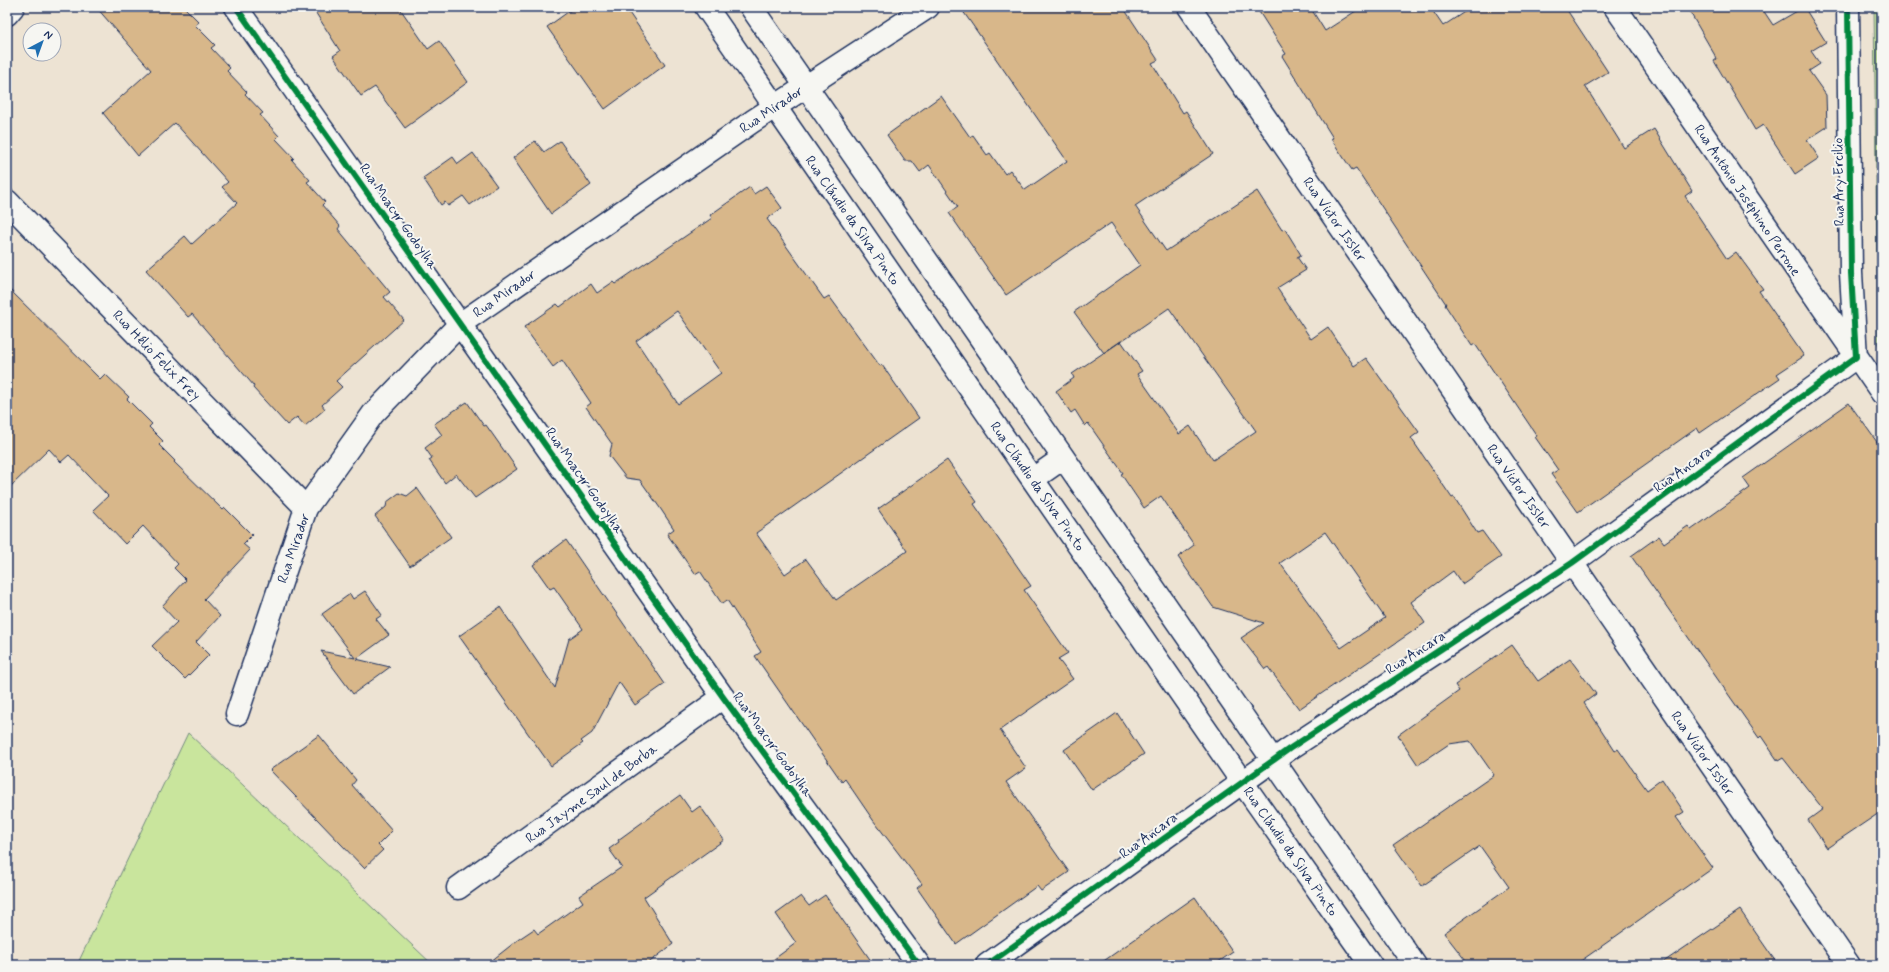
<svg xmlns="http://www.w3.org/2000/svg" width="1889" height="972" viewBox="0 0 1889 972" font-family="Mynerve,sans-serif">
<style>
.green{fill:#c9e59d;stroke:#728a7e}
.building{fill:#d8b78a;stroke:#1b2f5e;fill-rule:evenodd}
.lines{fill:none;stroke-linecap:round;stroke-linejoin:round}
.minor-casing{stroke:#1b2f5e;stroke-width:25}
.tertiary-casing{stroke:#1b2f5e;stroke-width:25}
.minor{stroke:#f6f6f2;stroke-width:22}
.tertiary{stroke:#f6f6f2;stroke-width:22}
.cycleway-casing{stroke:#f6f6f2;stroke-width:8}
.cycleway{stroke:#00873e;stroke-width:6}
.labels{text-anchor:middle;stroke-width:4;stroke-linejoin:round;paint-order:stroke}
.street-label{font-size:14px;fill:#1b2f5e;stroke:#f6f6f2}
</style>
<rect width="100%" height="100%" fill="#ede3d3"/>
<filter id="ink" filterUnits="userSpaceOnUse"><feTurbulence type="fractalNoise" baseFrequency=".025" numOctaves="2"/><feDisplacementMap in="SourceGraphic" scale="8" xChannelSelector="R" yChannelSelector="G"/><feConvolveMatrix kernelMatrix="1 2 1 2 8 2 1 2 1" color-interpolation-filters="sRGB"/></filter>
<g filter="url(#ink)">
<g class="green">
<path d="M1874,7H1882V349L1878,344Z"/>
<path d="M188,733L433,965H77Z"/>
</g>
<g class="building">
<path d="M96,7H184L199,22L195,25L215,45L211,48L230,68L227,71L247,92L245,94L263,113L260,115L279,136L276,139L294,158L292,160L310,180L307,182L325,202L322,205L340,226L338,229L390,292L384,297L404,320L336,381L342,387L322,405L325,409L305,426L297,417L287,425L253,388L254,386L192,314L188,317L146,270L185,236L192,244L237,203L222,187L228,182L175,123L138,156L103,113L151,70Z"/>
<path d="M312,7H399L428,49L439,41L468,82L405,128L375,87L361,96L333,56L340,51Z"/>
<path d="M575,7H625L665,65L605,109L547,27Z"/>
<path d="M960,7H1123L1158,60L1152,63L1183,113L1186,111L1213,154L1135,206L1166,251L1257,191L1282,230L1285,229L1301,255L1297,257L1306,270L1277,288L1311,339L1328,327L1354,366L1366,358L1419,432L1411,438L1452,498L1454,497L1477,533L1482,531L1501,557L1462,584L1453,571L1411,602L1425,623L1299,709L1268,667L1265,669L1241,638L1264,623L1213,607L1178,557L1194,545L1161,496L1144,508L1121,474L1123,473L1088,423L1085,426L1075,410L1071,413L1056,391L1074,378L1072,374L1121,341L1142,371L1137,374L1179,434L1190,426L1213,460L1256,431L1169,308L1104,353L1074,312L1140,265L1111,223L1006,295L949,213L958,207L929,165L920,172L912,161H905L887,135L941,96L970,137L973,135L987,155L990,153L1005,174L1010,170L1025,190L1067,161ZM1325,532L1385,618L1341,648L1280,563Z"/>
<path d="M1256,7H1310L1325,31L1362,7H1430L1443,26L1472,7H1565L1608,72L1585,86L1624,148L1654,129L1692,191L1685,196L1727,259L1736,252L1763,289L1759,291L1804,356L1777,374L1780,378L1700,433L1697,428L1578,512L1551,474L1558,470L1535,437L1537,436L1475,344L1472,346L1445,305L1446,304L1356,168L1352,170L1331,139L1333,138L1282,56L1286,54Z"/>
<path d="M1687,7H1761L1773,25L1804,7L1826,42L1811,51L1820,64L1809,71L1826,95L1827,127L1807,140L1819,158L1795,174L1763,125L1755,130L1714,61L1717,59Z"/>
<path d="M535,141L544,152L560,141L591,185L551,214L513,158Z"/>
<path d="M473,153L497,186L470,205L463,196L448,206L445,202L441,205L423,178L453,157L458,164Z"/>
<path d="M766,186L782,208L767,219L824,299L829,296L880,366L882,365L919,418L756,533L785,574L806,559L836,600L907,551L878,509L947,460L977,502L974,504L1031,586L1024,590L1068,653L1058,659L1073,679L1000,730L1026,768L1006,782L1069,872L1041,891L1037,886L956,944L917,888L922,884L873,820L845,779L842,782L755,656L761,652L727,600L722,604L700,571L695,574L667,534L674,529L660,508L640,480L626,478L609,456L612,444L586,407L591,403L562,360L553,367L524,327L557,304L560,307L591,284L597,293L613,282L615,284L712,218L710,215L750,187L754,194ZM677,311L721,373L678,404L636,341Z"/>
<path d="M7,287L100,379L105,374L129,397L127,399L152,424L149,427L163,441L159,445L175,461L174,462L223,510L225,508L252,535L243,544L250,550L204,599L220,616L196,642L209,655L185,679L152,646L177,622L162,606L186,580L174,568L178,564L143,526L125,544L93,510L108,496L69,455L61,462L49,449L7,490Z"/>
<path d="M467,402L484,426L486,425L517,469L475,498L456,474L445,483L429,460L432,458L425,448L442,435L434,424Z"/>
<path d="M1849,403L1882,449V811L1827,848L1808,820L1823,809L1783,758L1778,761L1761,736L1759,738L1631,556L1659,536L1664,543L1688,526L1691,530L1750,488L1743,478Z"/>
<path d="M417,488L451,537L410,566L375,516L386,507L387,502L399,493L407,496Z"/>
<path d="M566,540L665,684L635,705L619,682L592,733L581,741L583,743L551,766L459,636L500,607L555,688L569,639L583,629L554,587L550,589L533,565Z"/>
<path d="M365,591L382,615L376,619L389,635L356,659L390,667L353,694L321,651L355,658L322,614L350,594L353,599Z"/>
<path d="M1512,645L1538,681L1570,659L1596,694L1584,703L1615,751L1618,749L1647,790L1662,779L1684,812L1676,817L1713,868L1575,965H1469L1444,933L1509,887L1480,846L1422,886L1393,845L1494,775L1470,741L1449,744L1418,765L1398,735L1459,691L1455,685Z"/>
<path d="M1117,713L1144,754L1092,790L1064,750Z"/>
<path d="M319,735L356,780L352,785L392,831L378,845L383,850L364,868L270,770Z"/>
<path d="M680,795L692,812L700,806L724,840L644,897L673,944L646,965H486L519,939L534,929L538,934L583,902L579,896L622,867L609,849L619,842L618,840Z"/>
<path d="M825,895L874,965H766L796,943L776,914L801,896L809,906Z"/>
<path d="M1195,897L1233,952L1214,965H1098Z"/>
<path d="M1740,910L1778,965H1659Z"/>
</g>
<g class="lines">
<defs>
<g id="minor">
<path d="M236,7L723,697L919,965"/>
<path d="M1189,7L1849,965"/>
<path d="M1615,7L1882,393"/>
<path d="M7,14L13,7"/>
<path d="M7,201L306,508"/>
<path d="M237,714L306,508L373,414L460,324L753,121L928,7"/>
<path d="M458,888L723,697"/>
<path d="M987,965L1289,749L1572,563L1856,357L1851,273L1848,7"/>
</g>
<g id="tertiary">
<path d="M706,7L1242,782L1371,965"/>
<path d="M751,7L1415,965"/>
<path d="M1033,479L1063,458"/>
</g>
</defs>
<use href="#minor" class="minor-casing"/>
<use href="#tertiary" class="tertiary-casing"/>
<use href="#minor" class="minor"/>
<use href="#tertiary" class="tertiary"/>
<defs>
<g id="cycleway">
<path d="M236,7L723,697L919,965"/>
<path d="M987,965L1289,749L1572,563L1856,357L1851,273L1848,7"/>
</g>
</defs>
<use href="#cycleway" class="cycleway-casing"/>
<use href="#cycleway" class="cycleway"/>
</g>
</g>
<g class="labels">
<g class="street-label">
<text transform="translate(771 109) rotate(-34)" y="5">Rua Mirador</text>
<text transform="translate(1838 182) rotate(-91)" y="5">Rua Ary Ercilio</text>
<text transform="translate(1748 200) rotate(56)" y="5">Rua Antônio Joséphino Perrone</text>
<text transform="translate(399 216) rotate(55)" y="5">Rua Moacyr Godoylha</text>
<text transform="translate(1335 219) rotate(55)" y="5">Rua Victor Issler</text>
<text transform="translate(853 220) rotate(55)" y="5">Rua Cláudio da Silva Pinto</text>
<text transform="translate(504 293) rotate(-35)" y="5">Rua Mirador</text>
<text transform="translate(157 355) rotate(46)" y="5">Rua Hélio Felix Frey</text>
<text transform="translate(1682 469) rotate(-36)" y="5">Rua Ancara</text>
<text transform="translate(585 480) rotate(55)" y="5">Rua Moacyr Godoylha</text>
<text transform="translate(1038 486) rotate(55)" y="5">Rua Cláudio da Silva Pinto</text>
<text transform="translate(1519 486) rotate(55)" y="5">Rua Victor Issler</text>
<text transform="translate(293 548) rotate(-71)" y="5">Rua Mirador</text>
<text transform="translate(1415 652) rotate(-33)" y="5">Rua Ancara</text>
<text transform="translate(773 744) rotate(54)" y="5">Rua Moacyr Godoylha</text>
<text transform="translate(1703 753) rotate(55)" y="5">Rua Victor Issler</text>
<text transform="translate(591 793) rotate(-36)" y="5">Rua Jayme Saul de Borba</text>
<text transform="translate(1148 835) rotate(-36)" y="5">Rua Ancara</text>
<text transform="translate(1291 851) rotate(55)" y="5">Rua Cláudio da Silva Pinto</text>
</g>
</g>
<rect width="1889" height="972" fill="none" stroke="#f6f6f2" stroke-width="24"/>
<rect x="12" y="12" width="1865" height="948" fill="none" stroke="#1b2f5e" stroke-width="1.5" filter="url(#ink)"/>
<g transform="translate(42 42) rotate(41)"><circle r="19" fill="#f6f6f2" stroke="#9ea6b7"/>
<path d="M0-3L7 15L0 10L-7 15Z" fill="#1f6fb2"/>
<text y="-6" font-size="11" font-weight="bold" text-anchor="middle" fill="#1b2f5e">N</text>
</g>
</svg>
